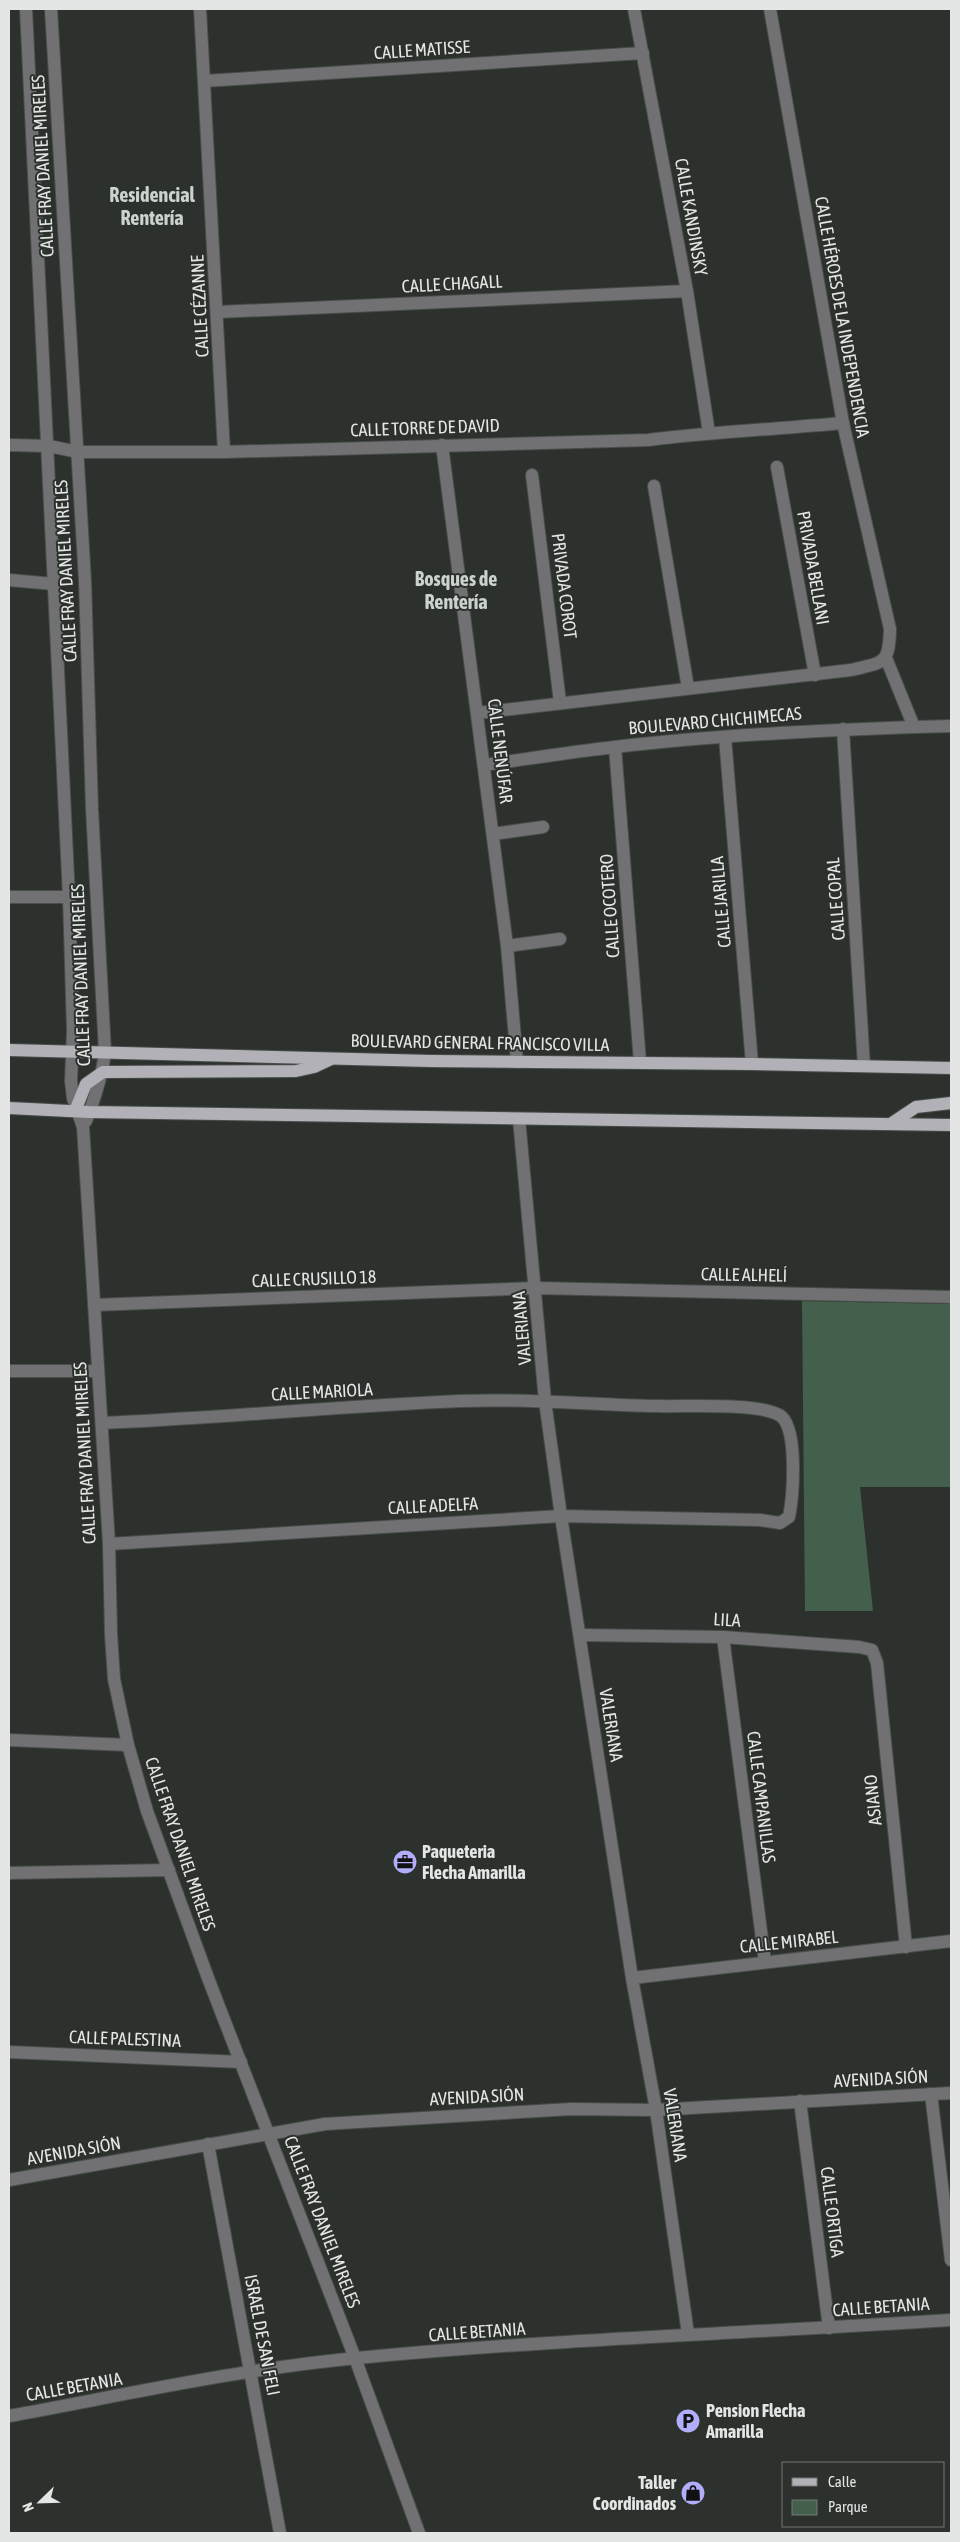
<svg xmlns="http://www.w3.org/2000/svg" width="960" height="2542" viewBox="0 0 960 2542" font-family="'Asap Condensed',sans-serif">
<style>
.green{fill:#43604c}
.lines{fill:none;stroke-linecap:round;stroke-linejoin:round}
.minor-casing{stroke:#494e4a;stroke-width:14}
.major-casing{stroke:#494e4a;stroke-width:14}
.minor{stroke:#717174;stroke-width:12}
.major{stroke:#b1b1b7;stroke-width:12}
.labels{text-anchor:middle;stroke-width:4;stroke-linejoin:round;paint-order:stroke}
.street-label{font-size:18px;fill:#e3e6e4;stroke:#2c312d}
.poi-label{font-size:18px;font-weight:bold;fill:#e3e6e4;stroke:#2c312d;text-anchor:start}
.quarter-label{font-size:20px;font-weight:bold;fill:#ccd3ce;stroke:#2c312d}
</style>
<rect width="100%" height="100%" fill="#2c312d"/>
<path class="green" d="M802,1301L951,1304V1487H860L873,1611H805Z"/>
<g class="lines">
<defs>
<g id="minor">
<path d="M26,9L69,897L73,1031L71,1081L73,1098L83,1127L84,1142L109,1544L111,1634L114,1679L128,1745L147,1811L208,1978L355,2358L419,2533"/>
<path d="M51,9L85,581L92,809L105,1052C102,1077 95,1098 86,1121"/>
<path d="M200,9L224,452"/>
<path d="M634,9L687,291L709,433"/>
<path d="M204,81L643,53"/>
<path d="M218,312L687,291"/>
<path d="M9,445L49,446L78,452H224L648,440C713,432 778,429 843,423"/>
<path d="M442,445L507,946L517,1062"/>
<path d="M777,467L815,675"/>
<path d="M532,475L560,702"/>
<path d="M654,486L688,688"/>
<path d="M9,580L54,584"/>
<path d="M886,658L914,727"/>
<path d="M477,713L851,670C884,662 889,665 890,629L843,423L770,9"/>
<path d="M843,729L864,1066"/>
<path d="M725,737L752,1064"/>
<path d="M615,747L640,1062"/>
<path d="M484,765C527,759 571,752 615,747C726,734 839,729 951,726"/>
<path d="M493,834L543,827"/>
<path d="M9,897H69"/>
<path d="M507,946L560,939"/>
<path d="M519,1119L545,1401L561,1516L632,1978L656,2110L688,2334"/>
<path d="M94,1305L536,1288L951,1297"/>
<path d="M9,1371H98"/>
<path d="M102,1423C221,1418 341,1406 460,1401C526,1398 592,1405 657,1406C682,1407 765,1402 782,1417C798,1433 793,1497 789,1517L780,1523L760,1520L561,1516L109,1544"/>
<path d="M580,1635L723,1637L859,1647L872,1650L877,1663L906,1947"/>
<path d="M723,1637L765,1962"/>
<path d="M9,1740L128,1745"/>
<path d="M9,1873L169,1870"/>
<path d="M632,1978L951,1941"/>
<path d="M9,2052L241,2062"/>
<path d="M931,2094L951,2260"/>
<path d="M800,2101L829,2328"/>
<path d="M208,2144L280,2533"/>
<path d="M9,2180L325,2124L571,2109L656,2110L951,2093"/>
<path d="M9,2416C124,2395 240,2369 357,2358C554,2339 753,2333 951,2320"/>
</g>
<g id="major">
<path d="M9,1050L431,1061L752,1064L951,1068"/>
<path d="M9,1108L89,1112L951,1125"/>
<path d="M75,1111L86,1084L103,1072L296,1071L314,1067L331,1059"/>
<path d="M892,1123L916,1107L951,1103"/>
</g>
</defs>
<use href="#minor" class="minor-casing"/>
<use href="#major" class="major-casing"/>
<use href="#minor" class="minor"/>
<use href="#major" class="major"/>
</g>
<defs>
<symbol id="office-disc" viewBox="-11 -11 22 22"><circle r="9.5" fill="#b1adfa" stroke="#2c312d"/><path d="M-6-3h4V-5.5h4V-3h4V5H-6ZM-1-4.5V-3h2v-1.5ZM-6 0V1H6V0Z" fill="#111"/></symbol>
<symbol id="parking-disc" viewBox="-11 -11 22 22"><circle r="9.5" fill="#b1adfa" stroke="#2c312d"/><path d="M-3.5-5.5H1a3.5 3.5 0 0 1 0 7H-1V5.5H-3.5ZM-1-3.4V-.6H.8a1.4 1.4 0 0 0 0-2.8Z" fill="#111"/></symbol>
<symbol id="shop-disc" viewBox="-11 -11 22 22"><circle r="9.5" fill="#b1adfa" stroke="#2c312d"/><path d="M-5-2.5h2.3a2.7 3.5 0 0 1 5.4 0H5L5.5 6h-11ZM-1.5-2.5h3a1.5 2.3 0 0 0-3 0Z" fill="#111"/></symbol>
</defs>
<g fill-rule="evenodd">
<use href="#office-disc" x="391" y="1848" width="28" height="28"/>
<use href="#parking-disc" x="674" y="2407" width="28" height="28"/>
<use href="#shop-disc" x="679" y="2479" width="28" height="28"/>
</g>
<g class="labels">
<g class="street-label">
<text transform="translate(422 50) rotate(-4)" y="6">CALLE MATISSE</text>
<text transform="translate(43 166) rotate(-93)" y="6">CALLE FRAY DANIEL MIRELES</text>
<text transform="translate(691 217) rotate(80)" y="6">CALLE KANDINSKY</text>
<text transform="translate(452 284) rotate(-3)" y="6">CALLE CHAGALL</text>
<text transform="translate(200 306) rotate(-93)" y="6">CALLE CÉZANNE</text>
<text transform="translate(842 317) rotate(80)" y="6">CALLE HÉROES DE LA INDEPENDENCIA</text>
<text transform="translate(425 428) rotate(-2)" y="6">CALLE TORRE DE DAVID</text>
<text transform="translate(813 568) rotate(80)" y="6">PRIVADA BELLANI</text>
<text transform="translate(66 571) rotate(-93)" y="6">CALLE FRAY DANIEL MIRELES</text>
<text transform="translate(564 586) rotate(83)" y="6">PRIVADA COROT</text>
<text transform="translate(715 721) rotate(-5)" y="6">BOULEVARD CHICHIMECAS</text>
<text transform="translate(500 751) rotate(83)" y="6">CALLE NENÚFAR</text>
<text transform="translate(836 899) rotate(-94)" y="6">CALLE COPAL</text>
<text transform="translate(721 902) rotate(-95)" y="6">CALLE JARILLA</text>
<text transform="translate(610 906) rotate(-94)" y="6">CALLE OCOTERO</text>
<text transform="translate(81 975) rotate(-92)" y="6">CALLE FRAY DANIEL MIRELES</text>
<text transform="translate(480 1043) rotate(1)" y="6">BOULEVARD GENERAL FRANCISCO VILLA</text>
<text transform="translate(744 1275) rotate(1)" y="6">CALLE ALHELÍ</text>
<text transform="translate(314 1279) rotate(-2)" y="6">CALLE CRUSILLO 18</text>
<text transform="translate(522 1328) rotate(-95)" y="6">VALERIANA</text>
<text transform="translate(322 1392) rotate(-3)" y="6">CALLE MARIOLA</text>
<text transform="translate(85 1453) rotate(-93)" y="6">CALLE FRAY DANIEL MIRELES</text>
<text transform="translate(433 1506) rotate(-3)" y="6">CALLE ADELFA</text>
<text transform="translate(727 1620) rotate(3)" y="6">LILA</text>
<text transform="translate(611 1725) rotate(81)" y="6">VALERIANA</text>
<text transform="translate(761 1797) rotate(83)" y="6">CALLE CAMPANILLAS</text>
<text transform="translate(873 1800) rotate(-96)" y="6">ASIANO</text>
<text transform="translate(180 1844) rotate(71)" y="6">CALLE FRAY DANIEL MIRELES</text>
<text transform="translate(789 1942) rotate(-6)" y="6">CALLE MIRABEL</text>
<text transform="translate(125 2039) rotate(2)" y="6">CALLE PALESTINA</text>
<text transform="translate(881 2079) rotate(-3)" y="6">AVENIDA SIÓN</text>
<text transform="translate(477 2097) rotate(-3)" y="6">AVENIDA SIÓN</text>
<text transform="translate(675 2125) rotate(81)" y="6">VALERIANA</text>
<text transform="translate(74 2151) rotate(-10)" y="6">AVENIDA SIÓN</text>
<text transform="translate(832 2212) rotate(83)" y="6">CALLE ORTIGA</text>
<text transform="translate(322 2222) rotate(69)" y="6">CALLE FRAY DANIEL MIRELES</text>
<text transform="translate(881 2307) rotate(-4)" y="6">CALLE BETANIA</text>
<text transform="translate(477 2332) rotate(-4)" y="6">CALLE BETANIA</text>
<text transform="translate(262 2335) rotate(79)" y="6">ISRAEL DE SAN FELI</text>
<text transform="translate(74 2387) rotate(-10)" y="6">CALLE BETANIA</text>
</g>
<g class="poi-label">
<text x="422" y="1858">Paqueteria<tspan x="422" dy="21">Flecha Amarilla</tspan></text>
<text x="706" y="2417">Pension Flecha<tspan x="706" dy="21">Amarilla</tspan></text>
<text x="676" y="2489" text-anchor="end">Taller<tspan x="676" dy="21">Coordinados</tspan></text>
</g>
<g class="quarter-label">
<text x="152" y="202">Residencial<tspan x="152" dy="23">Rentería</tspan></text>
<text x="456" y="586">Bosques de<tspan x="456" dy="23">Rentería</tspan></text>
</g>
</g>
<rect width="960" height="2542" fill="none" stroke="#e3e6e4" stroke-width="20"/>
<rect x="782" y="2462" width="162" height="65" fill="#2c312d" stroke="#757976"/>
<rect x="792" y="2478" width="25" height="8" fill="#b1b1b7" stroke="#757976"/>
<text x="828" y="2487" font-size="15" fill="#e3e6e4">Calle</text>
<rect x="792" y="2500" width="25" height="15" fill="#43604c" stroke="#757976"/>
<text x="828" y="2512" font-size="15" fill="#e3e6e4">Parque</text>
<g transform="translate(40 2502) rotate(247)" stroke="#2c312d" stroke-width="4" paint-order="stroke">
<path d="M0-4L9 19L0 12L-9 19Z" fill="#e3e6e4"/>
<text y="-8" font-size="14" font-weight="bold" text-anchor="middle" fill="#e3e6e4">N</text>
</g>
</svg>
